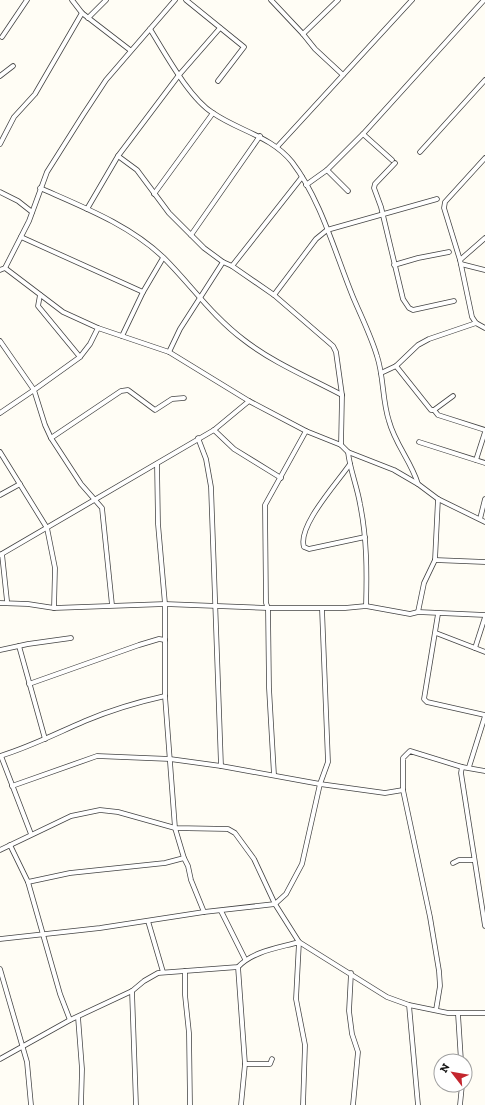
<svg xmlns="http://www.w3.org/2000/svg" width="485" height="1105" viewBox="0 0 485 1105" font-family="'Zilla Slab',serif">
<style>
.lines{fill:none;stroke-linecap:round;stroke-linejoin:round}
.minor-casing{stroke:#444;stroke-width:5.5}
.minor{stroke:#fff;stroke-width:4}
</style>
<rect width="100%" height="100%" fill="#fffdf5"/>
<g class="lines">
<defs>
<g id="minor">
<path d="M72,0L82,13L130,50"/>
<path d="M186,0L244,47L218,81"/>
<path d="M271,0L303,34L315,49L343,75"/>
<path d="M88,18L106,0"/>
<path d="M150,29C165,53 189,98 213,113C239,131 271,136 292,162C321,200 335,253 353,297C361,316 371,336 377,356C384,377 382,400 389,421C395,444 411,461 418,484"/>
<path d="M303,34L338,0"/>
<path d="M2,37L27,0"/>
<path d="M0,76L13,66"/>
<path d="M363,134L392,160"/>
<path d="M0,144L14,117L35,94L82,13"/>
<path d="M277,147L412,0"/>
<path d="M420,152L485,80"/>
<path d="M118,156L137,170L169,213L204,248L223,262L232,266L274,295L333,346L336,352L342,395L341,445"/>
<path d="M485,158L445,202L444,208L460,260L472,317L476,323L485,328"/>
<path d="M395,163L375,184L374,188L381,207L403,299L409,308L413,310L454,301"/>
<path d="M327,170L348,191"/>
<path d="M306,185L327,170L363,134L484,0"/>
<path d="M40,188C83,207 130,225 164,258C191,285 213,317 244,340C272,362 310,378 342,395"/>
<path d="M0,192L18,201L32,212"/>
<path d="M154,194L213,113"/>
<path d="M87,209L118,156L179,75L220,28"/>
<path d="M191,235L260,136"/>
<path d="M21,237L143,292"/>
<path d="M460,260L485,238"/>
<path d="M461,264L485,270"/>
<path d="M394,265L418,258L449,252"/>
<path d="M232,266L302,177"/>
<path d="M5,268L63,312L98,328L90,344L80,357L34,390L45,425L51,438L81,484L102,508L112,605"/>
<path d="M0,270L5,268L29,221L47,172L83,115L106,80L175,0"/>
<path d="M40,295L38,306L80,357"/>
<path d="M274,295L316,239L327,230L437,199"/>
<path d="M98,328L169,352L180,329L223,262"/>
<path d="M122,336L143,292L163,258"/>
<path d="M0,341L34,390L0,413"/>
<path d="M169,352L249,401L306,431L341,445L348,452L394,470L418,484L438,499L485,522"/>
<path d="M396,366L431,410H434L453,396"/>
<path d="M381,373L396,366L418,345L429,339L476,323"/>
<path d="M434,410L438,415L485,430"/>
<path d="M214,430L234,449L281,478"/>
<path d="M51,438L121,391L128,390L155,410L172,399L184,398"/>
<path d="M198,438L206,459L211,487L221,766"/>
<path d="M419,442L485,463"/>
<path d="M0,452L47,528L55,568L54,608"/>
<path d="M348,452C350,470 357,486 360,504C367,538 367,572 366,606"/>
<path d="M476,460L485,432"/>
<path d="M157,464L158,524L165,604V696L175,828L184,858L188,866L191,880L204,912"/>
<path d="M350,464C338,482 297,526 304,547L309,549L365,537"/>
<path d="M0,495L20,484"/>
<path d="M480,519L485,499"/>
<path d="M2,554L7,601"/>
<path d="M0,555L214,430L249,401"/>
<path d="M435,560L485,562"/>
<path d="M0,603L28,604L54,608L165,604L268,608H345L366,606L410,614L418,612L485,615"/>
<path d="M418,612L424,583L435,560L438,499"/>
<path d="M438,614L424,699L427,702L485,715"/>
<path d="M436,633L485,652"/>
<path d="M19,646L45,739"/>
<path d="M475,648L485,617"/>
<path d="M0,650L28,644L71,638"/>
<path d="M29,684L139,645L159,639L165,640"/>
<path d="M0,756C30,747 57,733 85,721C111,710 138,702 165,696"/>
<path d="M1,756L31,834"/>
<path d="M469,767L485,716"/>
<path d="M485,771L462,767L461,773L485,926"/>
<path d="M274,775L269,688L268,608L266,603L265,505L306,431"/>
<path d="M12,786L97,756L170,759L221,766L320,784L385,793L403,790"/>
<path d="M10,845L28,882L60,994L70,1020"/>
<path d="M0,850L71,816L100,810L118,812L175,828L228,829L235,833L254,859L275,904L299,942L387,997L409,1005L448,1013H485"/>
<path d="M453,863L459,860H474"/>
<path d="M28,882L70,873L165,863L184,858"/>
<path d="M221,911L245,959"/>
<path d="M148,921L163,972"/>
<path d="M0,939L100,928L204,912L275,904L286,894L302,864L320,784L328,762L322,609"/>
<path d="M238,967L245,1064L241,1105"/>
<path d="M0,969L27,1062L31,1105"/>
<path d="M185,971V995L189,1033L190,1105"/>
<path d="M351,973L349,1011L352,1034L358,1052L353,1105"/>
<path d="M132,991L136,1105"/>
<path d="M409,1005L418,1105"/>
<path d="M436,1010L440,986L439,971L430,917L403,790V758L410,751L462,767"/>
<path d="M458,1014L461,1061"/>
<path d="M78,1017L82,1069L81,1105"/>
<path d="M0,1059L70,1020L132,991L144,981L158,973L238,967C253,951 278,948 299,942L296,999L305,1045L303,1105"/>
<path d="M245,1064H270L272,1059"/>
<path d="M460,1105L462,1085"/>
</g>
</defs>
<use href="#minor" class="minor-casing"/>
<use href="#minor" class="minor"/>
</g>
<g transform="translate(453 1073) rotate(301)"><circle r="19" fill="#ffffff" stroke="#a0a0a0"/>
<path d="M0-3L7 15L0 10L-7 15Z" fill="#c4262e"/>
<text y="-6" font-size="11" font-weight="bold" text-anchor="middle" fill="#111111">N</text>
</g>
</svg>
